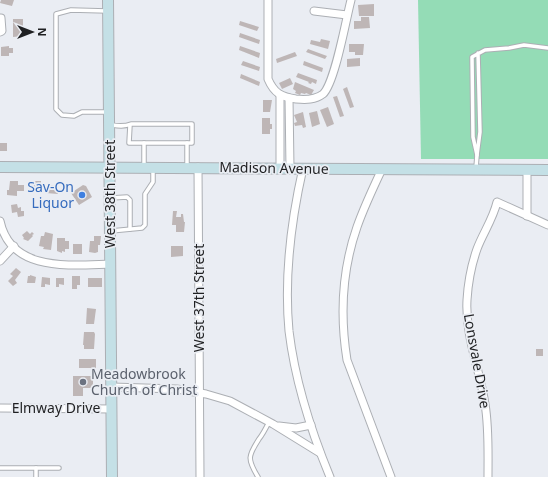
<svg xmlns="http://www.w3.org/2000/svg" width="548" height="477" viewBox="0 0 548 477" font-family="'Noto Sans',sans-serif">
<style>
.green{fill:#94dcb6}
.building{fill:#beb6b6}
.lines{fill:none;stroke-linecap:round;stroke-linejoin:round}
.lane-casing{stroke:#acafb4;stroke-width:5.5}
.street-casing{stroke:#acafb4;stroke-width:9}
.secondary-casing{stroke:#acafb4;stroke-width:12}
.lane{stroke:#fff;stroke-width:3.5}
.street{stroke:#fff;stroke-width:7}
.secondary{stroke:#c4e0e6;stroke-width:10}
.shop-dot{fill:#3f7fe0;stroke:#eaedf3;stroke-width:1.5}
.worship-dot{fill:#6b7280;stroke:#eaedf3;stroke-width:1.5}
.labels{text-anchor:middle;stroke-width:3.5;stroke-linejoin:round;paint-order:stroke}
.street-label{font-size:14px;fill:#1f2022;stroke:#eaedf3}
.shop-label{font-size:14px;fill:#366cbe;stroke:#eaedf3;text-anchor:end}
.worship-label{font-size:14px;fill:#5b616d;stroke:#eaedf3;text-anchor:start}
</style>
<rect width="100%" height="100%" fill="#eaedf3"/>
<path class="green" d="M418,0H548V159H421Z"/>
<g class="building">
<path d="M1,0H14L12,6L0,3Z"/>
<path d="M374,4V16H359L358,5Z"/>
<path d="M361,17H369L370,28L354,29V21H361Z"/>
<path d="M13,19H23V36L13,37Z"/>
<path d="M240,21L259,27L257,31L239,25Z"/>
<path d="M240,33L260,40L259,44L239,37Z"/>
<path d="M321,39L330,41L328,49L310,44L311,40L320,42Z"/>
<path d="M349,44H364L363,55H355V52H349Z"/>
<path d="M9,46V48H13V53H9V56H1V47Z"/>
<path d="M240,46L260,53L259,58L239,50Z"/>
<path d="M308,49L327,56L325,59L306,52Z"/>
<path d="M295,52L297,56L277,63L276,59Z"/>
<path d="M360,58V66L347,67V59Z"/>
<path d="M243,61L260,67L259,71L241,65Z"/>
<path d="M304,61L323,68L322,72L303,65Z"/>
<path d="M298,73L317,80L316,84L312,82L311,84L308,83L309,82L296,77Z"/>
<path d="M241,74L260,82L259,86L240,78Z"/>
<path d="M290,78L293,84L282,89L279,83Z"/>
<path d="M295,82L314,90L311,95L306,93L305,94L301,93L300,95L295,93L296,91L293,89Z"/>
<path d="M347,87L354,107L350,108L343,89Z"/>
<path d="M337,96L344,116L340,117L333,97Z"/>
<path d="M263,100H272L270,112H263Z"/>
<path d="M328,107L334,124L327,127L320,110Z"/>
<path d="M317,111L320,124L312,127L309,113Z"/>
<path d="M303,112L306,127L303,128L302,125L295,126L294,123L297,122L294,115Z"/>
<path d="M262,118H270V124H272V129H270V134H262Z"/>
<rect x="0" y="143" width="7" height="8"/>
<path d="M10,181H18V185H24V191H17V196L7,195V190H9Z"/>
<path d="M33,181H41V187H38V190H33Z"/>
<path d="M50,185L55,186V188H58V194L46,193L47,186L50,187Z"/>
<path d="M83,185L86,186L92,197L79,205L71,193Z"/>
<path d="M17,204L18,208L21,207V211H24V216L18,217L17,212L12,213L11,205Z"/>
<path d="M173,211H177L176,217H181V214H183L184,222H185L184,232H176V225H172Z"/>
<path d="M27,231L30,234L32,232L34,234L32,235L33,236L28,241L23,239L24,238L22,235Z"/>
<path d="M45,232L53,234L51,250L43,249L44,247L39,246L41,236H44Z"/>
<path d="M94,236H101L100,245H98V252L95,253L89,252L90,241H94Z"/>
<path d="M57,238H65V241H69V249H65V252L62,251V253L57,251Z"/>
<rect x="73" y="244" width="9" height="10"/>
<path d="M171,246H183V256L171,257Z"/>
<path d="M16,268L21,272L15,280L17,283L13,286L8,281L13,276L10,274Z"/>
<path d="M30,275L36,277L35,283H27L28,276H30Z"/>
<path d="M72,276H80V285H77V289H72Z"/>
<path d="M42,277L50,278V285L45,284V287H41Z"/>
<path d="M56,278H64V285L59,284V287H56Z"/>
<rect x="88" y="278" width="14" height="9"/>
<path d="M87,308L96,309L94,324H86Z"/>
<path d="M84,332H94L95,334L94,349H84V345H83Z"/>
<rect x="536" y="349" width="7" height="7"/>
<rect x="79" y="359" width="17" height="9"/>
<path d="M73,376H93V388H83V396H73Z"/>
</g>
<g class="lines">
<defs>
<g id="lane">
<path d="M107,11L71,10L56,14V109L62,115L74,116L82,112H108"/>
<path d="M478,53L480,132L477,155L473,137L472,57L485,50L509,48L524,45L548,48"/>
<path d="M111,125C118,126 124,127 131,124H192V143H129L130,125"/>
<path d="M144,143V167"/>
<path d="M187,143V167"/>
<path d="M476,168L477,155"/>
<path d="M111,198L127,197L130,200V229"/>
<path d="M111,231L142,228L145,225V194L153,182V170"/>
<path d="M0,468H36V477"/>
<path d="M36,468H59"/>
<path d="M258,477C247,459 248,456 259,439C263,434 266,428 269,422"/>
</g>
<g id="street">
<path d="M268,0V79C274,93 281,97 296,99C306,100 315,100 323,94C335,83 346,19 351,0"/>
<path d="M314,11L347,15"/>
<path d="M0,18H1L2,31L0,32"/>
<path d="M280,95V168"/>
<path d="M289,98L290,168"/>
<path d="M198,167L200,477"/>
<path d="M303,168C291,221 284,277 289,331C295,381 311,431 330,477"/>
<path d="M382,169C373,188 364,207 357,227C342,270 340,316 347,360L391,477"/>
<path d="M527,216V170"/>
<path d="M0,221C11,273 71,265 111,264"/>
<path d="M0,261L14,246"/>
<path d="M112,387L177,389L206,394L230,401L273,424L320,453"/>
<path d="M0,408L112,409"/>
<path d="M279,426L296,428L311,425"/>
<path d="M488,477C488,453 489,428 485,404C480,370 465,336 467,300C468,283 471,266 477,249C483,233 493,219 497,202L548,225"/>
</g>
<g id="secondary">
<path d="M108,0L112,477"/>
<path d="M0,167L548,170"/>
</g>
</defs>
<use href="#lane" class="lane-casing"/>
<use href="#street" class="street-casing"/>
<use href="#secondary" class="secondary-casing"/>
<use href="#lane" class="lane"/>
<use href="#street" class="street"/>
<use href="#secondary" class="secondary"/>
</g>
<circle class="shop-dot" cx="82" cy="195" r="4"/>
<circle class="worship-dot" cx="83" cy="382" r="4"/>
<g class="labels">
<g class="street-label">
<text transform="translate(274 168) rotate(1)" y="5">Madison Avenue</text>
<text transform="translate(110 194) rotate(-90)" y="5">West 38th Street</text>
<text transform="translate(199 298) rotate(-90)" y="5">West 37th Street</text>
<text transform="translate(477 361) rotate(80)" y="5">Lonsvale Drive</text>
<text x="56" y="413">Elmway Drive</text>
</g>
<g class="shop-label">
<text x="74" y="192">Sav-On<tspan x="74" dy="16">Liquor</tspan></text>
</g>
<g class="worship-label">
<text x="91" y="379">Meadowbrook<tspan x="91" dy="16">Church of Christ</tspan></text>
</g>
</g>
<g transform="translate(32 32) rotate(90)" stroke="#eaedf3" stroke-width="3" paint-order="stroke">
<path d="M0-3L7 15L0 10L-7 15Z" fill="#1f2022"/>
<text y="-6" font-size="11" font-weight="bold" text-anchor="middle" fill="#1f2022">N</text>
</g>
</svg>
